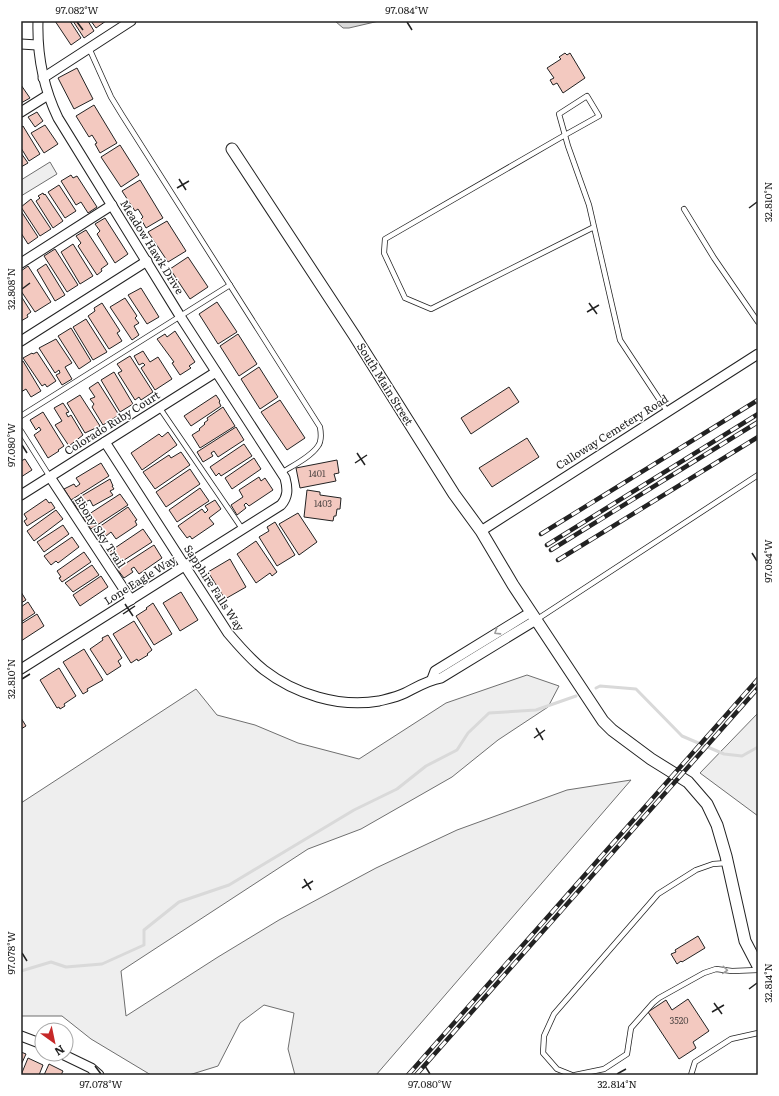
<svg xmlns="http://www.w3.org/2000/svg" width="779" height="1096" viewBox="0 0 779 1096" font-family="Literata,serif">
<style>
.green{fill:#eee;stroke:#6f6f6f}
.water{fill:#d9d9d9;stroke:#6f6f6f}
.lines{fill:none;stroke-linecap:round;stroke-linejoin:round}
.stream{stroke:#d9d9d9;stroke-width:3}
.building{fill:#f3c9c0;stroke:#222}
.service-casing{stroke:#222;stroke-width:6}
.minor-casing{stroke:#222;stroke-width:11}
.tertiary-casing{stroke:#222;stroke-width:13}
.service{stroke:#fff;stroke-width:4.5}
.minor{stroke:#fff;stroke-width:9}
.tertiary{stroke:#fff;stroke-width:11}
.rail-casing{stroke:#222;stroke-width:4.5}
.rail{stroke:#fff;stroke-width:3;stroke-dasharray:9;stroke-linecap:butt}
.oneway{stroke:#9c9c9c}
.ticks{fill:none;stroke:#222;stroke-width:1.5}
.labels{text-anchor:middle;stroke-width:3;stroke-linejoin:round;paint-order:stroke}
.number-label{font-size:9px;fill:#564c4a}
.street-label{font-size:11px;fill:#222;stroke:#fff}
.neatline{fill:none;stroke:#222;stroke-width:1.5}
.ticks-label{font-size:10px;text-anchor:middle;fill:#222}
</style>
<rect width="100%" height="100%" fill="#fff"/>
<g class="green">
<path d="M50,162L57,174L21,196V180Z"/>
<path d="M527,675L559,686L548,707L498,740L452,777L361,829L308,849L121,971L126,1016L218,957L279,920L376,868L457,830L567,790L631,780L376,1075H295L288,1049L294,1013L264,1005L240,1023L218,1066L189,1075H151L91,1039L62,1016H21V803L196,689L217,715L255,725L298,743L359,759L446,703Z"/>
<path d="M758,713V816L700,773Z"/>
</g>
<path class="water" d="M335,21H379L349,28H343Z"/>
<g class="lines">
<g class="stream">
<path d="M596,688L600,686L636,689L682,736L724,754L742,756L758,747"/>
<path d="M21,971L51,962L66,967L102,964L144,945V930L179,902L229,885L354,810L397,789L426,766L457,750L468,733L489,713L536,710L576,696"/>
</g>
</g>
<g class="building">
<path d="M55,21H70L81,38L71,45Z"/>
<path d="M73,21H88L94,31L84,38Z"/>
<path d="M91,21H106L96,28Z"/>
<path d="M565,53L567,55L570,53L585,78L563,93L557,83L553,85L550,80L554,78L547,68L561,59L559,57Z"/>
<path d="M77,68L93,99L74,109L58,78Z"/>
<path d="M21,85L30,98L21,103Z"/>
<path d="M94,105L117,143L100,153L95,144L97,143L92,135L89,137L76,116Z"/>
<path d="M37,112L43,121L35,127L28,117Z"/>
<path d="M45,125L58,144L44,153L31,133Z"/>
<path d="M23,126L40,154L29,161L21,148V127Z"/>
<path d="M120,145L139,175L121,187L101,157Z"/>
<path d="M21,153L28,163L21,167Z"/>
<path d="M71,175L73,178L77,176L97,207L88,213L81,202L76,205L61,181Z"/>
<path d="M140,180L163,218L146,228L141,219L143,217L138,209L135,211L122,191Z"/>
<path d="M59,185L76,211L65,218L48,192Z"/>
<path d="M43,193L44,195L45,194L63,221L53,228L36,201L40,198L38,196Z"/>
<path d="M31,199L51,229L40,236L21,207Z"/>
<path d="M21,211L38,237L28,244L21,233Z"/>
<path d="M105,218L128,254L115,263L97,234L100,231L95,224Z"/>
<path d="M167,221L186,251L168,262L148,232Z"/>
<path d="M86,230L108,264L101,269L102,271L97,275L78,246L81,243L76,236Z"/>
<path d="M73,244L93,276L80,284L61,252Z"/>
<path d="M55,249L78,285L67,292L44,256Z"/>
<path d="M188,257L208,287L190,299L170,269Z"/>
<path d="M46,264L65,295L55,301L37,270Z"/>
<path d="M28,266L51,302L35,312L21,291V271Z"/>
<path d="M141,288L159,317L147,324L128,295Z"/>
<path d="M21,296L31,312L27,315L28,317L21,321Z"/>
<path d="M125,298L137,316L135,318L139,323L134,326L139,335L132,340L110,307Z"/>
<path d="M217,302L237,332L218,344L199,314Z"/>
<path d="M102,303L120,331L117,333L122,341L109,349L88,316L95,311L94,308Z"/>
<path d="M86,319L107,352L93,360L73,327Z"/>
<path d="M71,328L91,361L79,369L58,336Z"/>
<path d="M175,331L195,362L189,366L191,368L180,375L172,363L174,362L157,339L165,334L167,337Z"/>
<path d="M238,334L257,364L239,376L220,346Z"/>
<path d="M56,339L72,363L65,367L72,379L62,385L56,375L60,373L59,370L55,373L39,348Z"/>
<path d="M143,351L150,362L158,357L172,379L155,390L141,368L145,365L143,363L139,365L134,356Z"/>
<path d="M37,352L56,381L47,387L45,384L42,386L23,358L32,353L33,354Z"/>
<path d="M130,356L153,392L141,400L139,397L135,400L118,373L122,371L117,364Z"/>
<path d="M23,361L41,391L31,397L26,389L21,392V362Z"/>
<path d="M259,367L278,397L260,409L241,379Z"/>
<path d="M114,372L133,404L120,412L101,380Z"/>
<path d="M98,382L119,415L103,425L92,407L94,404L90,399L95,397L89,388Z"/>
<path d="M509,387L519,402L471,434L461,418Z"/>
<path d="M80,395L100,426L85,433L67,403Z"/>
<path d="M216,395L220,401L219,402L221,406L191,426L184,416Z"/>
<path d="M280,400L305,438L287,450L261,412Z"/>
<path d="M63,403L69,412L66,413L68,417L71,415L83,435L69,446L55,425L62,421L54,408Z"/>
<path d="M223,407L235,426L200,448L192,435L200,430L199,429L205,424L204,423L208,420L207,418Z"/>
<path d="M43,412L64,446L58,450L59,451L48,458L34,435L41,430L39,427L36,430L30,420Z"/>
<path d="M236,427L244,440L218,457L214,451L211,453L213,456L203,462L197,452Z"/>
<path d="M168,432L177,445L142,470L131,453L159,434L162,437Z"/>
<path d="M527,438L539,457L492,487L479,468Z"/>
<path d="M244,444L252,456L221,476L219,473L216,476L210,467Z"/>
<path d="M181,452L190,465L155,489L143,472L169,455L171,458Z"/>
<path d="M254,458L261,469L232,489L225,478Z"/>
<path d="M25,459L32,470L21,477V461Z"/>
<path d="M337,460L339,473L334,474L336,481L300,488L296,468Z"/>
<path d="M101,463L109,476L71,500L64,489L74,484L76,487L80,484L76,478Z"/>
<path d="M190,469L200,484L166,507L156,492Z"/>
<path d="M259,477L261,481L265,478L273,490L249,506L246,503L244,505L246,508L237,515L231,505L243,497L239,490Z"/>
<path d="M110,479L113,486H112L114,489L110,491L113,495L93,506L90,500L85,502L87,505L78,510L73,501Z"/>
<path d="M200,488L209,501L177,522L169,510Z"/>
<path d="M307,490L320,492V495L341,498L340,509H337L336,516H334L333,521L304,517Z"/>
<path d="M120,494L128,505L91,529L83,518Z"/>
<path d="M46,499L49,503L51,502L55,508L27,526L24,521L27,519L24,514Z"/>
<path d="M215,500L221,509L209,518L214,524L192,539L190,536L187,538L178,526L202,509L205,513L208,510L205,506Z"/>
<path d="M128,507L137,520L135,521L137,525L116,539L111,532L106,536L99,527Z"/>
<path d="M56,510L63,519L34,541L27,531Z"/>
<path d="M298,513L317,542L299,555L279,524Z"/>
<path d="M275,522L295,555L277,566L259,537L269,531L267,527Z"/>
<path d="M63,525L69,534L44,552L37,542Z"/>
<path d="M143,529L152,542L118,564L109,552Z"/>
<path d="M72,537L79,547L58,563L56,561L51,565L44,556Z"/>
<path d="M256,541L277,572L272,576L270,573L256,583L237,554Z"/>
<path d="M154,545L162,558L139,574L134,567L131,569L133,572L124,578L117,569Z"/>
<path d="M84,552L91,562L62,582L59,578L61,577L57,571Z"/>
<path d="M230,559L246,587L225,599L208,572Z"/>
<path d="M92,565L99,575L73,592L65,583Z"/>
<path d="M101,576L108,587L80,606L73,595Z"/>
<path d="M21,592L26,600L21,603Z"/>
<path d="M181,592L198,620L180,631L163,603Z"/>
<path d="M28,602L35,613L21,622V607Z"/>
<path d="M153,603L172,634L154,645L136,616L147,609L146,608Z"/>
<path d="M37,614L44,626L21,641V624Z"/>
<path d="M134,621L152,650L147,654L148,655L138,661L137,659L131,663L113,634Z"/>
<path d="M108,635L122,658L118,661L121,666L107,675L90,649L103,640L102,638Z"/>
<path d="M84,649L103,680L87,689L88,691L83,694L63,662Z"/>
<path d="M59,668L76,696L64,704L65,706L60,709L59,707L57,708L40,680Z"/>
<path d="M21,718L26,726L21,729Z"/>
<path d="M698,936L705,948L682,962L681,961L677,964L671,954L676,952L675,950Z"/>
<path d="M688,999L709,1031L693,1042L696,1048L679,1059L648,1012L666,1000L672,1010Z"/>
<path d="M21,1052L26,1054L21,1065Z"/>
<path d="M28,1058L43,1065L39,1075H21Z"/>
<path d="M49,1064L63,1071L61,1075H44Z"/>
</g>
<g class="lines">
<defs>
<g id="service">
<path d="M89,48L111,97L122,115L320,427C321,433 322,441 318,446C311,457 292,466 281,473"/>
<path d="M684,209L714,258L758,322"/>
<path d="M594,227L431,309L405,298L384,253L385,239L565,135L599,116L587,96L559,114L568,146L589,205L620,340L667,411"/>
<path d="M159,407L243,530"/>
<path d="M21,416L230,285"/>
<path d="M21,431L50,477"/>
<path d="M536,620L758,475"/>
<path d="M572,1075L557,1069L543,1053L544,1036L554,1014L658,894L696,870L713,864L727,863"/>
<path d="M575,1075L604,1069L627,1054L631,1028L653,1003L659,998L704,973L716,969L732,971L758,970"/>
<path d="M691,1075L695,1062L731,1039L758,1033"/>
</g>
<g id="minor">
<path d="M21,44L37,45"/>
<path d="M43,78L131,21"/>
<path d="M21,112L48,95"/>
<path d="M21,263L112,205"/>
<path d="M21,341L147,261"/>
<path d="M105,442L228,633C239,646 250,659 264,670C295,694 339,708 379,701C387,699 397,697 405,693C417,687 428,680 441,678L536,620"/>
<path d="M50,477L131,600"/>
<path d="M21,495L216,372"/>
<path d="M481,531L758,354"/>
<path d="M21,669L281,505C288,497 288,489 285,478L180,316L58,118C43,87 37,56 38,21"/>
<path d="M432,679L435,671L531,612"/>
<path d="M21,1036L42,1044"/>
<path d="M62,1054L91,1068L99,1075"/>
</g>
<path id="tertiary" d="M232,149L354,335L454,494L481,531L513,585L603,721L612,730L651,759L688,782L707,804L717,825L726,856L745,941L758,966"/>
</defs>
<use href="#service" class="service-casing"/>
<use href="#minor" class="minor-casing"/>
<use href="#tertiary" class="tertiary-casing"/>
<use href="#service" class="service"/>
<use href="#minor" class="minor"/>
<use href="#tertiary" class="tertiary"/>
<defs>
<g id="rail">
<path d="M541,534L758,400"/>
<path d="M547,545L758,414"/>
<path d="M551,550L758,422"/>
<path d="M558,560L758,437"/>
<path d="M408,1075L758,679"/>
<path d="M416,1075L758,688"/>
</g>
</defs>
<use href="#rail" class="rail-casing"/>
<use href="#rail" class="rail"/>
</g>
<defs><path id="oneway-chevron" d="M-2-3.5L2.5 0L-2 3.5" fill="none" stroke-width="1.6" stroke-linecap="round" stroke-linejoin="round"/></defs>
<g class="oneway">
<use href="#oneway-chevron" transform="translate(497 632) rotate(148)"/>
<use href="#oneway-chevron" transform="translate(725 970) rotate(5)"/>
</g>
<path class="ticks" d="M77,22L83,30M407,22L412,30M179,179L186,190M177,188L189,181M749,208L757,202M22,289L30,283M589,303L597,314M587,312L599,305M22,445L27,453M357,453L365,465M355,463L367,455M752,553L757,561M125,604L133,616M123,614L135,606M22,679L30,674M536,728L543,740M534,738L545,730M304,879L311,890M302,888L313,881M22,953L27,961M749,989L757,983M714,1003L722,1014M712,1012L724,1005M95,1066L101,1074M425,1066L430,1074M617,1074L626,1069"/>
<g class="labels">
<g class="number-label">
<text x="317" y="477">1401</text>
<text x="323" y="507">1403</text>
<text x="679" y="1024">3520</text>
</g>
<g class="street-label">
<text transform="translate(152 247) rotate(58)" y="4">Meadow Hawk Drive</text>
<text transform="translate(385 384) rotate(58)" y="4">South Main Street</text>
<text transform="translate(112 423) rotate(-32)" y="4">Colorado Ruby Court</text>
<text transform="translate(612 432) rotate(-32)" y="4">Calloway Cemetery Road</text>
<text transform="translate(100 532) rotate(57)" y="4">Ebony Sky Trail</text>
<text transform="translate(140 580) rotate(-32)" y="4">Lone Eagle Way</text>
<text transform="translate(214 588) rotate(57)" y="4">Sapphire Falls Way</text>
</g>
</g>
<rect width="779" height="1096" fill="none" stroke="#ffffff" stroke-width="44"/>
<g transform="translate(54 1042) rotate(147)"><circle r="19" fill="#ffffff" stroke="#a7a7a7"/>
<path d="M0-3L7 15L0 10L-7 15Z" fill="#c62828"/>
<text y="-6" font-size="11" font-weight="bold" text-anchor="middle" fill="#222222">N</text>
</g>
<rect x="22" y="22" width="735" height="1052" class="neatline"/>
<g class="ticks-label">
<text x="77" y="14">97.082°W</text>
<text x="407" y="14">97.084°W</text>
<text transform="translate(768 202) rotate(-90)" y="4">32.810°N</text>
<text transform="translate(11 289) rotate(-90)" y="4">32.808°N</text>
<text transform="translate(11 445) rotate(-90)" y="4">97.080°W</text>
<text transform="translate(768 561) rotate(-90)" y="4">97.084°W</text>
<text transform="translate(11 679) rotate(-90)" y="4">32.810°N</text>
<text transform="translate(11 953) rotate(-90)" y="4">97.078°W</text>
<text transform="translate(768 983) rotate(-90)" y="4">32.814°N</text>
<text x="101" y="1088">97.078°W</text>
<text x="430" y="1088">97.080°W</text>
<text x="617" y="1088">32.814°N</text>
</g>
</svg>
